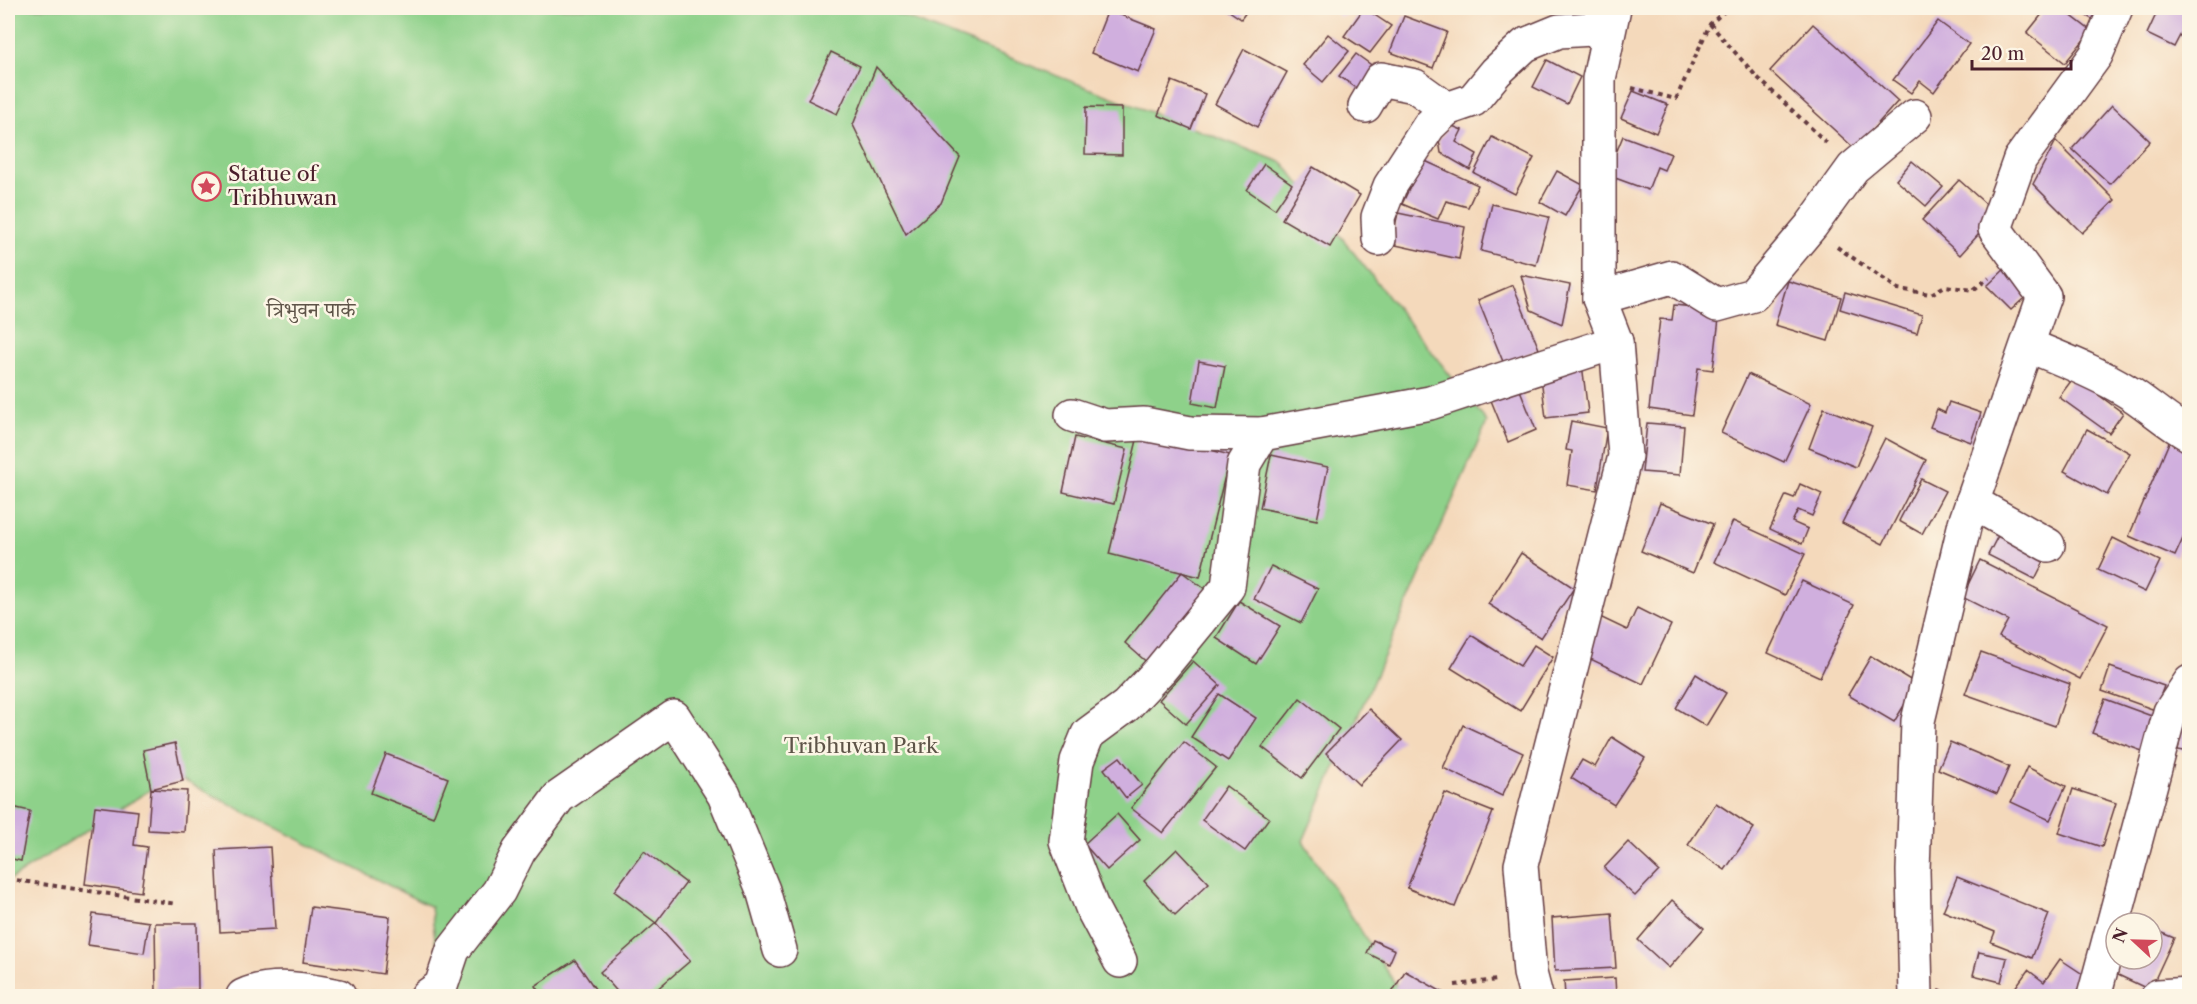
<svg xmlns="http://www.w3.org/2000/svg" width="2197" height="1004" viewBox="0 0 2197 1004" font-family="'Libre Caslon Text','Noto Serif Devanagari',serif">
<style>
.built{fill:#e9d2ed}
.green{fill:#8ed18a;stroke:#6c785a;stroke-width:1.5}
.building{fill:#d0afde}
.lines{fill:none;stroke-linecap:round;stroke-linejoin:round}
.street-casing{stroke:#643b41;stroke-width:36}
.path{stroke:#643b41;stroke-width:4;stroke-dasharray:4.5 4.5;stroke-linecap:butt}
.street{stroke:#fff;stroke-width:33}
.labels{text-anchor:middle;stroke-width:5;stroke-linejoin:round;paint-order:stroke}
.poi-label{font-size:21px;fill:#4a1f2b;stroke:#fcf5e5;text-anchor:start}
.park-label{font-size:21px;fill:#5e5448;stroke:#fcf5e5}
</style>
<rect width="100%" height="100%" fill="#fcf5e5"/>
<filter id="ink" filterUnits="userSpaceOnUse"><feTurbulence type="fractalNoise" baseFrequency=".0167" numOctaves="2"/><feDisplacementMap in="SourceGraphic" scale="12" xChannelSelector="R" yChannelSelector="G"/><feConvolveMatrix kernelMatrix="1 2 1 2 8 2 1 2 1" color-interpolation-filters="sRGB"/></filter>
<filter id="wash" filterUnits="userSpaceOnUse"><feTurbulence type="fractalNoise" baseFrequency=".008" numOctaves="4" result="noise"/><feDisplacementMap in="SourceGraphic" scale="24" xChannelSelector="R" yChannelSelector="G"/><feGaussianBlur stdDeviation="1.35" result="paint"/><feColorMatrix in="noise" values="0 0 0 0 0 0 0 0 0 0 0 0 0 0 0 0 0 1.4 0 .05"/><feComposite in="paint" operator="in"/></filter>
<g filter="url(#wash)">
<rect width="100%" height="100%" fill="#f4d9bb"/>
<path class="built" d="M1332,8H1438L1436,12L1370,9L1340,17Z"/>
<path class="green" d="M8,8H881L1283,163L1487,422L1303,841L1403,996H330L441,986L431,907L173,775L11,879H8Z"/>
<g id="blocks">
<g class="building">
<path d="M1225,8H1249L1241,19Z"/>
<path d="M1364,8L1391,26L1370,53L1344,36Z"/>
<path d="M1563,8H1600L1597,20L1562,12Z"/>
<path d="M2047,8H2061L2091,31L2065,63L2027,33Z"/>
<path d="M2074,8H2108L2098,23Z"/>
<path d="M2159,8H2190V16L2174,47L2147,34Z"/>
<path d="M1108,10L1156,29L1138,72L1091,53Z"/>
<path d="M1404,16L1447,32L1433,68L1390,52Z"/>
<path d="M1938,21L1969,44L1934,92L1920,81L1911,93L1893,80Z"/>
<path d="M1813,24L1898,101L1855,149L1770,71Z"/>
<path d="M1328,34L1349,51L1323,82L1303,65Z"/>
<path d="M1244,49L1287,72L1257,127L1215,104Z"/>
<path d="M831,52L860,66L837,114L808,100Z"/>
<path d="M1356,54L1381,72L1364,93L1339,76Z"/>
<path d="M1547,60L1580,77L1567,104L1533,87Z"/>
<path d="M876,67L960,157L941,203L906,234L853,125Z"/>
<path d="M1172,81L1205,94L1191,129L1158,115Z"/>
<path d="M1633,91L1668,105L1656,133L1621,118Z"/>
<path d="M2112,105L2150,141L2110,184L2072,149Z"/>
<path d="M1086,107L1122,108V155L1085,154Z"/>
<path d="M1450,125L1462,130L1456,142L1477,154L1470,170L1441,153L1439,140Z"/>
<path d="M1623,136L1671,154L1664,170L1657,167L1648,190L1607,175Z"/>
<path d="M1492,137L1534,158L1515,194L1474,173Z"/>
<path d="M2056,141L2115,200L2082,233L2033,184Z"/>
<path d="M1423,160L1478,185L1468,207L1446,201L1438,219L1402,204Z"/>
<path d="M1912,161L1943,187L1926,206L1896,180Z"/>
<path d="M1264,164L1292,184L1275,209L1247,190Z"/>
<path d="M1313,167L1360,195L1330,247L1282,219Z"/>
<path d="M1557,171L1583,185L1565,216L1540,202Z"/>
<path d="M1959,180L1997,214L1960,255L1922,220Z"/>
<path d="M1492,204L1549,217L1536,265L1481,251Z"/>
<path d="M1398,213L1465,227L1459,259L1391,244Z"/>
<path d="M2010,264L2033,290L2011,310L1987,286Z"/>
<path d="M1521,275L1570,285L1562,324L1531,310Z"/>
<path d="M1788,281L1841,297L1828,341L1775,325Z"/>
<path d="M1513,285L1539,349L1504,364L1478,300Z"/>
<path d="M1845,292L1922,315L1917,333L1840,309Z"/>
<path d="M1674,305L1720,310L1713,370L1698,368L1692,415L1649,409L1660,319L1672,320Z"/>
<path d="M1199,361L1225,366L1217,408L1192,403Z"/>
<path d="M1582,364L1588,413L1546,418L1540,369Z"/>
<path d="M1748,374L1811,404L1784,462L1721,433Z"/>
<path d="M2074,377L2123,413L2109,433L2059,397Z"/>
<path d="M1518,385L1536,430L1508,442L1490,398Z"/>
<path d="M1949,402L1981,413L1971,442L1930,427L1937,409L1945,413Z"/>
<path d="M1824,408L1872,427L1856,467L1809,448Z"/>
<path d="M1571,421L1607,428L1597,490L1567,485L1572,451L1566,450Z"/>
<path d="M1647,423L1684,426L1680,475L1642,472Z"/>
<path d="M2087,429L2130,453L2107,495L2064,471Z"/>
<path d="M1139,432L1230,455L1200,577L1109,554Z"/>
<path d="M1075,437L1127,449L1114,504L1063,492Z"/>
<path d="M1885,438L1926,460L1883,544L1842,523Z"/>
<path d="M2170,440L2190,449V523L2175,556L2129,536Z"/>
<path d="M1271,455L1328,467L1317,520L1260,508Z"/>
<path d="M1921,479L1945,491L1922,534L1899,521Z"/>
<path d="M1800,484L1822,494L1812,516L1798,510L1792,522L1808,529L1802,544L1770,529L1786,495L1794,498Z"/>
<path d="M1660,503L1713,524L1693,573L1641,551Z"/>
<path d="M1733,521L1805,554L1785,595L1714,562Z"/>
<path d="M2001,530L2048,553L2035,579L1988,555Z"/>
<path d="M2113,538L2160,561L2145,592L2098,570Z"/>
<path d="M1521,553L1574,588L1541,638L1488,604Z"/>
<path d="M1980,560L2108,625L2080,679L1999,637L2008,620L1962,597Z"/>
<path d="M1271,566L1318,589L1301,623L1254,599Z"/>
<path d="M1182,572L1213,595L1151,666L1125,643Z"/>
<path d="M1802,581L1854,605L1820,677L1768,653Z"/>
<path d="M1239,601L1280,626L1256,664L1216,638Z"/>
<path d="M1637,608L1671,625L1643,684L1582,655L1600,617L1627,630Z"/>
<path d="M1471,635L1520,666L1534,645L1553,657L1520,711L1451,668Z"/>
<path d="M1981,652L2070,684L2055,726L1965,694Z"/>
<path d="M1871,656L1917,684L1894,722L1848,695Z"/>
<path d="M1193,661L1220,685L1186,724L1159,700Z"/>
<path d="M2110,667L2164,686L2155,710L2102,691Z"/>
<path d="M1696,674L1726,693L1706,726L1676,708Z"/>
<path d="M1219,694L1256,718L1228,761L1191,737Z"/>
<path d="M1300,698L1339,729L1302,778L1262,747Z"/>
<path d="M2105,699L2157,718L2145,752L2092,733Z"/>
<path d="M1369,709L1402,740L1359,785L1326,753Z"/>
<path d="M2183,722L2190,723V752L2178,750Z"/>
<path d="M1463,725L1523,753L1502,796L1443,768Z"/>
<path d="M1612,737L1645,758L1614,805L1571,778L1582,760L1595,767Z"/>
<path d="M1184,742L1216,767L1163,833L1131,808Z"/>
<path d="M1950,742L2009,767L1997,794L1938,769Z"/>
<path d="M175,743L183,781L151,789L187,791L184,832L148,830L151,789L143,750Z"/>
<path d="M386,754L448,778L433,817L371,793Z"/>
<path d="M1120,757L1142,785L1126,798L1104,769Z"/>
<path d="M2027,767L2066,786L2050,820L2011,802Z"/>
<path d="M1226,786L1269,818L1245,851L1202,820Z"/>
<path d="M2073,789L2116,803L2102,847L2059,833Z"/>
<path d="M1445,793L1493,812L1455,907L1407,888Z"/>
<path d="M1716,803L1754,828L1725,870L1688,845Z"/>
<path d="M8,806L30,811L21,861L8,858Z"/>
<path d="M95,806L138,811L134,845L147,847L141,892L85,884Z"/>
<path d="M1117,814L1140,840L1107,870L1084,844Z"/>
<path d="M1628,842L1659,871L1635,896L1604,868Z"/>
<path d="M270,847L275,929L220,932L216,850Z"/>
<path d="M1177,849L1209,883L1175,915L1144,881Z"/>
<path d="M644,851L686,883L656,923L614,891Z"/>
<path d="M1957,877L2049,914L2032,958L1991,942L1995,932L1943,911Z"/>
<path d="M1672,900L1704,928L1669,968L1638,940Z"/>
<path d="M311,907L390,917L383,974L303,962Z"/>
<path d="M1612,913L1616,968L1555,971L1552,918Z"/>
<path d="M93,914L149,922L144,953L88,945Z"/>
<path d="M155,923H197L198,990L156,991Z"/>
<path d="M656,923L690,961L649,996H621L600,972Z"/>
<path d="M2152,929L2174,938L2150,990L2116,974L2122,959H2152Z"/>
<path d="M1373,940L1395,950L1389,964L1367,953Z"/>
<path d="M1979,952L2007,958L2001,982L1973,975Z"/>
<path d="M2060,959L2090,979L2078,996H2065L2059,992L2057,996H2009L2028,970L2044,982Z"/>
<path d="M575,960L600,996H542L535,986Z"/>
<path d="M1405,971L1444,993L1442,996H1390Z"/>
<path d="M1615,978L1616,996H1565L1564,981Z"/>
<path d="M1939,990L1954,996H1938Z"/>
</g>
</g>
</g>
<g filter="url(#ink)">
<use href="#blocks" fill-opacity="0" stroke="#643b41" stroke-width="1.5"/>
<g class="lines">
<defs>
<g id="street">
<path d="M1365,106L1381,79L1415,86L1447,109L1473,100L1496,72L1525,45L1559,31L1609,28"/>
<path d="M1379,239L1378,217L1390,186L1429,126L1447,109"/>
<path d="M1599,298L1672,277L1717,305L1753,295L1811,226L1853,168L1915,116"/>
<path d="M2028,345C2060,359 2094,371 2125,390C2147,403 2166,422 2190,435"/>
<path d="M1072,415L1105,426L1144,424L1190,433L1262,434"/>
<path d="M1972,502L2048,545"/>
<path d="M1120,961L1093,910L1066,841L1077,761L1088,734L1126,706L1160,670L1228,587L1244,464L1262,434L1430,403L1616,342"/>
<path d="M243,996C272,982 308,990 339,996"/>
<path d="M427,996L441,986L453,950L499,891L519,851L559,797L674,717L724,795L763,890L780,950"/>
<path d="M1536,996L1530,973L1521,865L1625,456L1616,342L1599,298V79L1614,8"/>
<path d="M1916,996L1913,871L1918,721L1965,523L2044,296L1995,229L2020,159L2096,55L2116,8"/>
<path d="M2094,996L2170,712L2190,682"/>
<path d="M2158,996L2190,994"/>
</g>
</defs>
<use href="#street" class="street-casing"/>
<g class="path">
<path d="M1710,24L1756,76L1829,145"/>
<path d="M1632,88L1676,99L1710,24L1728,8"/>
<path d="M1837,247L1898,289L1931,294L1945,286L1973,290L1989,278"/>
<path d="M8,879L177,904"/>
<path d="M1455,985L1497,980"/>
</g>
<use href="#street" class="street"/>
</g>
</g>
<defs>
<symbol id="sight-ring" viewBox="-11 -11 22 22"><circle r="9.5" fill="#fcf5e5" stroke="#d1495b" stroke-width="1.5"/><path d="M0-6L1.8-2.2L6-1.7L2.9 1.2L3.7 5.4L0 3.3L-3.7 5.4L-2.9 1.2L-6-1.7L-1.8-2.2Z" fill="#d1495b"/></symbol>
</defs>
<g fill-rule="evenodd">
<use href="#sight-ring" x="190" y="170" width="33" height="33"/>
</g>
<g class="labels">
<g class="poi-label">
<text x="228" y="181">Statue of<tspan x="228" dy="24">Tribhuwan</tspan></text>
</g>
<g class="park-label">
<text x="311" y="317">त्रिभुवन पार्क</text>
<text x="861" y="753">Tribhuvan Park</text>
</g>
</g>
<rect width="2197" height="1004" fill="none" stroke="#fcf5e5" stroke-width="30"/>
<g transform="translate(2134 941) rotate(292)"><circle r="28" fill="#fcf5e5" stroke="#b59f9b" stroke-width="1.5"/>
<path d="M0-4.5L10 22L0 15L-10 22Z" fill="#d1495b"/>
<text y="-9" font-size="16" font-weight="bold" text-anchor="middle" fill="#4a1f2b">N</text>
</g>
<path d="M1972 60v9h99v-9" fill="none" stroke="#4a1f2b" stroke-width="3"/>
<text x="1981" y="60" font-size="18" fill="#4a1f2b" stroke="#fcf5e5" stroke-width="4.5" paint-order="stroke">20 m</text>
</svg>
